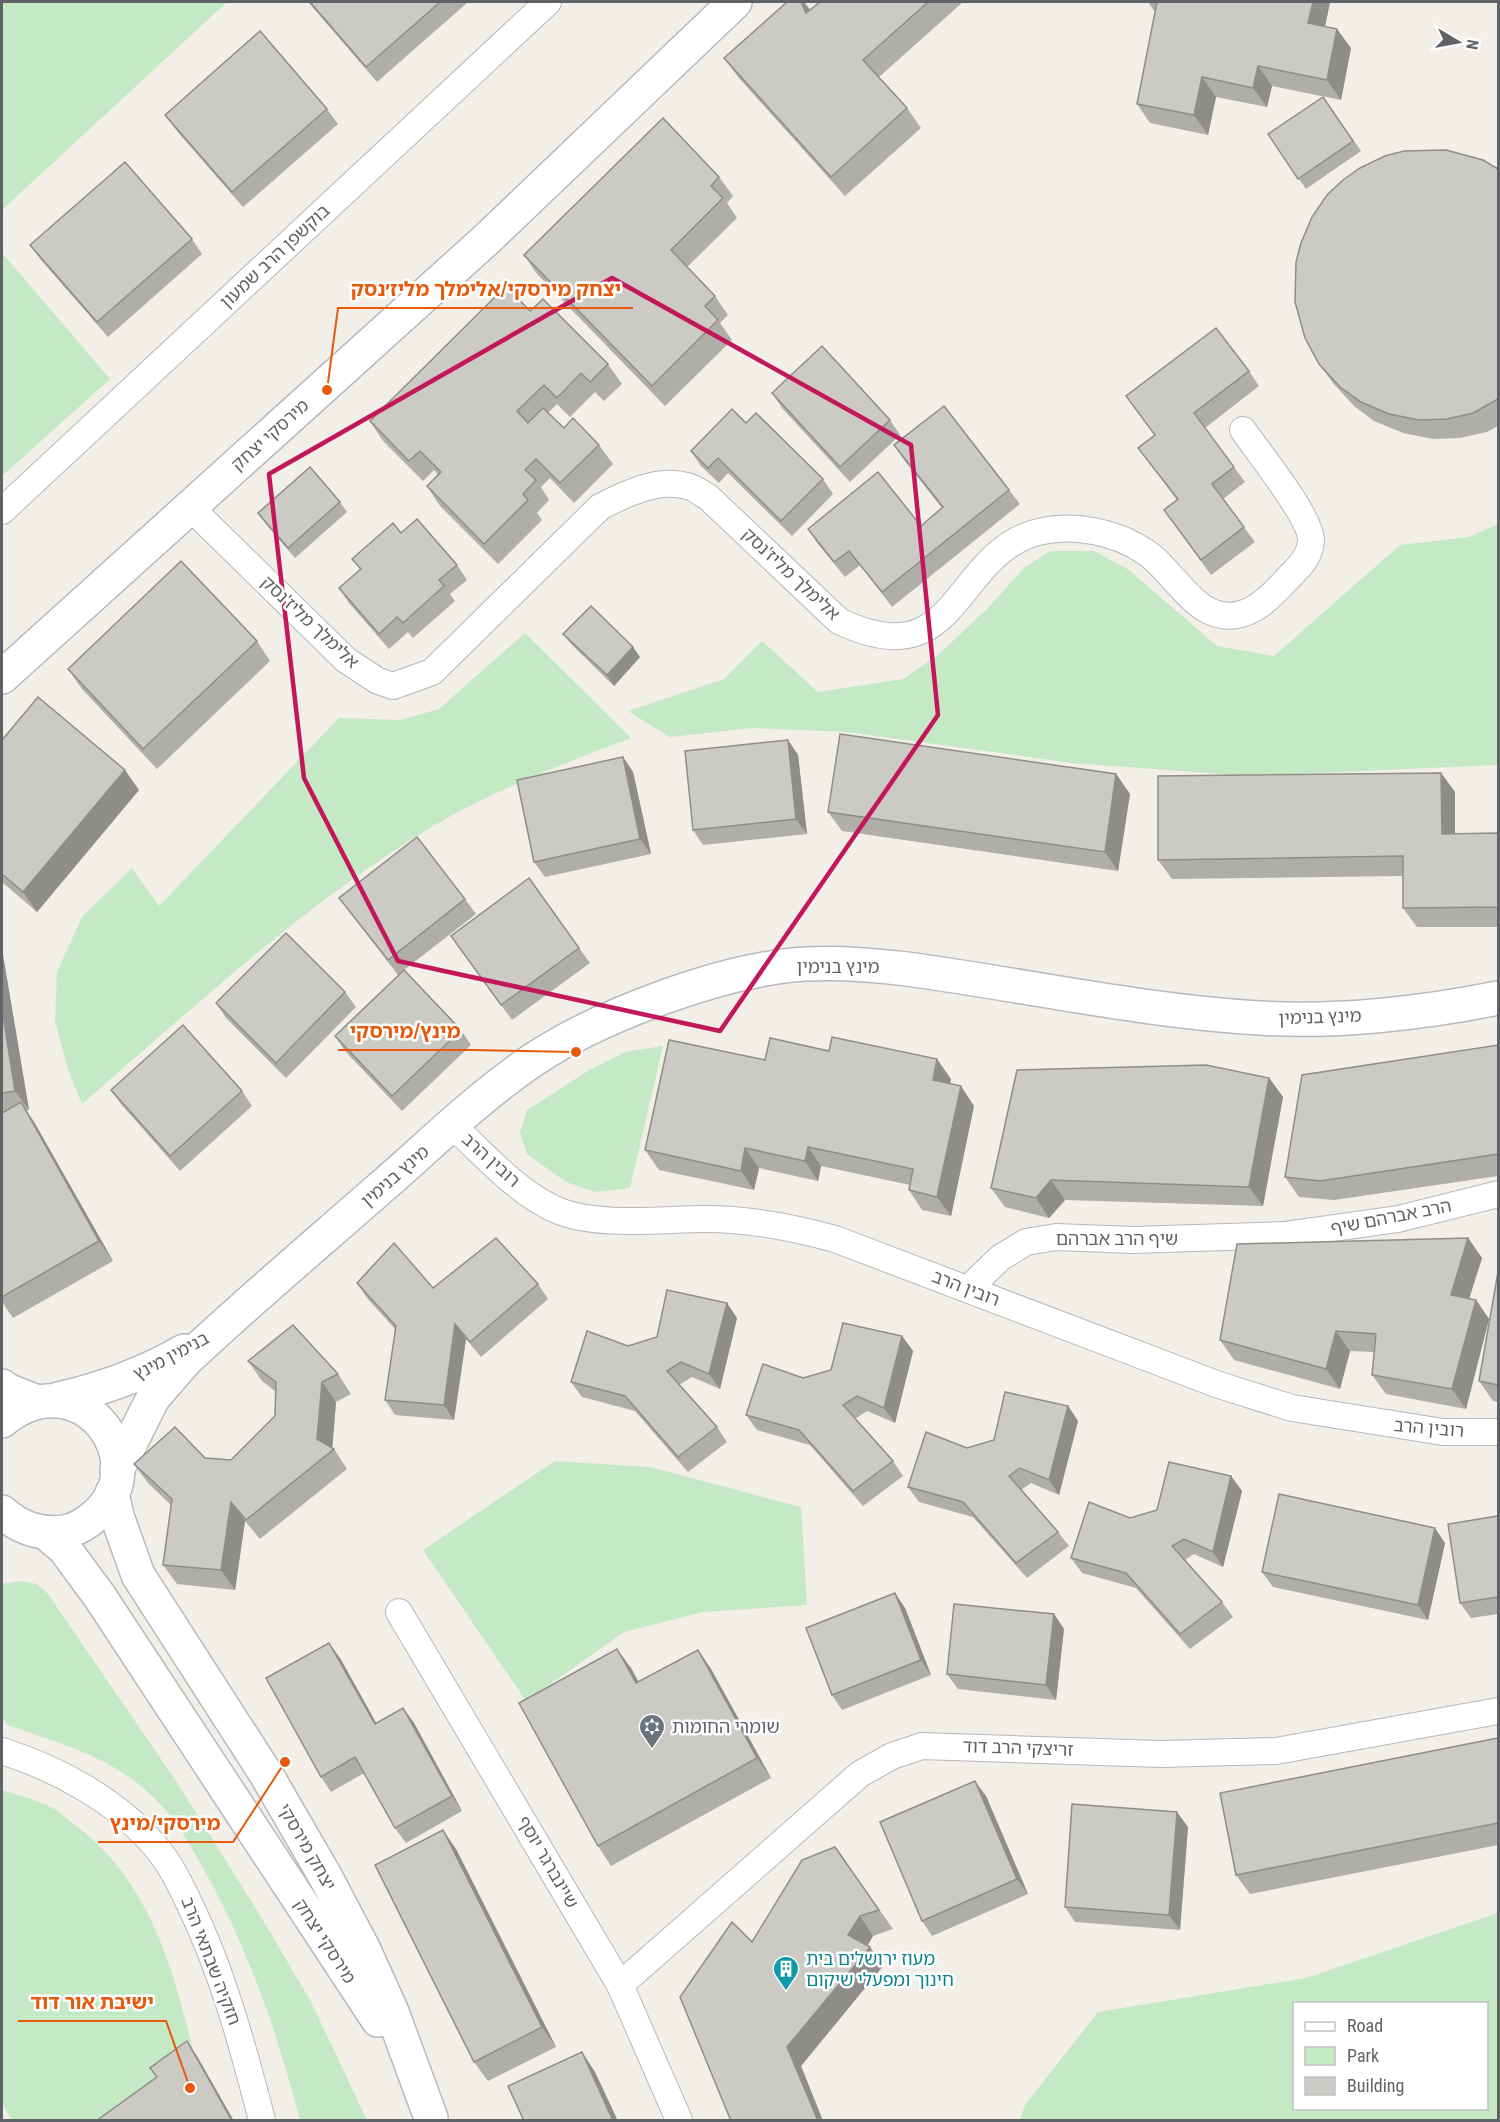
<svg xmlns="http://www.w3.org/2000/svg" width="1500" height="2122" viewBox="0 0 1500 2122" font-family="'Roboto Condensed','Noto Sans Hebrew',sans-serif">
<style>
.green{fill:#c5e8c5;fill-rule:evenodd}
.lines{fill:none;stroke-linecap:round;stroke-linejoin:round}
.street-casing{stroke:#b5b8bc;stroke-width:28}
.secondary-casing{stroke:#b6babf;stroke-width:36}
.street{stroke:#fff;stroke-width:26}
.secondary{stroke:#fff;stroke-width:33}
.wall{fill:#afaea9}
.shaded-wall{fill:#8f8d8a}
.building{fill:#cccac5;stroke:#8f8d8a;stroke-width:1.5}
.marked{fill:none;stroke:#c2185b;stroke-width:4.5;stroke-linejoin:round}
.labels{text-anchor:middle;stroke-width:5;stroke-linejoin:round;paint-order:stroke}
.street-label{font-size:18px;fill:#5f6368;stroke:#fff}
.worship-label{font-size:18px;fill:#5b616d;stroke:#fff;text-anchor:start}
.culture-label{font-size:18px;fill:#0d838f;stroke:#fff;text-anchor:start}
.leader{fill:none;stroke:#e8590c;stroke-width:2}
.callout-dot{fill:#e8590c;stroke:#fff;stroke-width:2}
.callout-label{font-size:20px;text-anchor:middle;font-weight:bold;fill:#e8590c;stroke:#fff;stroke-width:5;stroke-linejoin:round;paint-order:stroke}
</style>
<rect width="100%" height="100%" fill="#f1efe8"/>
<g class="green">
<path d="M2,2H227L2,210Z"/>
<path d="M2,253L110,379L2,476Z"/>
<path d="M1498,524V765L1248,776L1072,763L847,732L752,728L670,737L628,711L724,679L762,641L818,692L903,679L939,654L988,608L1024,568L1050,551H1094L1129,570L1217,646L1274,656L1400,545L1469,537Z"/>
<path d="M525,633L631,738C562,764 492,791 428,829C302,906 193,1008 82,1104L68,1070L55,1021L57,972L82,917L132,868L159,906L339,718L401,720L439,709Z"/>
<path d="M663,1046L630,1188L595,1192L566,1182L527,1154L520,1133L527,1110L591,1069L625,1052Z"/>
<path d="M555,1461L650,1467L801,1507L807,1605L703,1612L624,1632L526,1701L423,1550Z"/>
<path d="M19,1581L37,1584L48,1594L176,1781L258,1912L310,2000L367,2120H300C278,2036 251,1956 209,1879C188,1840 172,1810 136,1782C98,1753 52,1741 8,1725L2,1718V1584Z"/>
<path d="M2,1790C17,1795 34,1799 49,1806C58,1810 67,1819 75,1825C149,1880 174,1969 194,2055L128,2120H12L2,2103Z"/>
<path d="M1498,1913V2120H1020L1025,2105L1098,2012L1306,1978ZM1294,2004H1486V2108H1294Z"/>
</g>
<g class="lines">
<defs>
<g id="street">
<path d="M190,507L346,660L378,681L393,686L432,672L600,507C625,494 658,478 687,486C694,487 702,494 708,497L839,621C960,679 951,555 1038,532C1074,523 1117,532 1147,553C1176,573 1198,626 1241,614C1263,608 1278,588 1294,572C1302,564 1310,555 1311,541C1312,518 1258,452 1243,430"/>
<path d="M2,511L548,2"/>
<path d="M453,1126C485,1155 518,1194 559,1211C599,1227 663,1219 705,1219C750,1219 792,1227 835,1239L1219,1385L1292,1408L1443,1432H1498"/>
<path d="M968,1289L1000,1258L1026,1242L1056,1237L1133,1240L1284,1235L1398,1219L1498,1194"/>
<path d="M399,1612L620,1985L679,2120"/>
<path d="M2,1751C58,1769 116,1800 155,1846C170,1863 180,1884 190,1905C223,1973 243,2047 262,2120"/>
<path d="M620,1985L860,1774L892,1756L922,1746L1161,1754L1276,1751L1498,1711"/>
</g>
<g id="secondary">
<path d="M2,677L488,238L735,2"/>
<path d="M2,1386L7,1390L35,1401"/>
<path d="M58,1399C103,1389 144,1374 184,1351"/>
<path d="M2,1421C80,1357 157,1461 96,1515C87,1523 76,1530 64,1532C39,1535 20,1528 2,1512"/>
<path d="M117,1470L153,1398L186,1360C248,1302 313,1247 377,1191C428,1147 477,1098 533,1060C601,1015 724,969 805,964C838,962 874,965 907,969C1025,985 1141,1011 1260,1018C1336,1023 1424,1013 1498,998"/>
<path d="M112,1493L117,1516L138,1575L266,1774L325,1876L364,1950L392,2012L431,2118"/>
<path d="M47,1534L64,1548L100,1597L378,2020"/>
</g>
</defs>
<use href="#street" class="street-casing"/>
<use href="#secondary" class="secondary-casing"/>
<use href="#street" class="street"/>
<use href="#secondary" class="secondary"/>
</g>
<g class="wall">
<path d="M308,2H468L377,82Z"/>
<path d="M804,2L810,10L820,2H963L879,77L907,108L921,128L845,196L738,77L724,58Z"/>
<path d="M1148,2H1330L1325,26L1351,48L1341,100L1272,86L1267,107L1216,97L1208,135L1150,123L1137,104L1155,12Z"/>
<path d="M1323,97L1361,151L1306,189L1268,134Z"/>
<path d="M327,109L338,124L243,207L176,130L165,115Z"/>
<path d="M1498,169V426L1487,432L1460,438L1433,439L1403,433L1374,421L1354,406L1333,383L1319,364Z"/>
<path d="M719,177L733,196L727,203L737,218L687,267L715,296L728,315L720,323L732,340L665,406L537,274L524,255Z"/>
<path d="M192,239L202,254L108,337L41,260L30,245Z"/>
<path d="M530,311L608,364L622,384L604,401L595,392L570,417L557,404L548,413L564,428L599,445L613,464L574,503L550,478L541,487L549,500L537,513L542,520L498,564L440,506L427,486L438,475L434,470L423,481L383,441L370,421Z"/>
<path d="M1249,371L1259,386L1205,428L1245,482L1223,499L1255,542L1211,575L1164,510L1177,500L1138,448L1155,435L1126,396Z"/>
<path d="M772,393L890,420L900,435L850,482L782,408Z"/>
<path d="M746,423L823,479L833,494L792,536L728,473L719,483L701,466L691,451Z"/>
<path d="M894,445L1009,490L1020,504L892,607L860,565L845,577L818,544L808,529L921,526L942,508L904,460Z"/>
<path d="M340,502L347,512L295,558L265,523L258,513Z"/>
<path d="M352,559L457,565L467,580L450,594L455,601L413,638L408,632L389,649L349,603L339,588L360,569Z"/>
<path d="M563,634L640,657L614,686L571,644Z"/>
<path d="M257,641L270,661L157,769L82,689L68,669Z"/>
<path d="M2,740L139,790L37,912L2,882Z"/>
<path d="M788,740L798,755L807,834L703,845L693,830Z"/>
<path d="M623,757L633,772L651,854L545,877L534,862Z"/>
<path d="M1441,773L1455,792V834L1498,833V927H1417L1403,908V876L1172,879L1158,860Z"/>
<path d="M1116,774L1130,794L1118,871L842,831L828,812Z"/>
<path d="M529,878L590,963L512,1020L451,936Z"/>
<path d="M339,898L465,899L476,914L404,970L461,1030L471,1045L402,1111L345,1051L335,1036L403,971L398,975Z"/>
<path d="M2,953L3,955L29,1110H26L34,1122L113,1261L13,1318L2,1302Z"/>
<path d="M345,992L356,1007L286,1078L226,1018L216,1003Z"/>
<path d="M1498,1045V1176L1334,1200L1299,1197L1285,1177Z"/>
<path d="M765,1060L951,1079L950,1084L974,1106L951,1216L922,1210L909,1190L910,1185L821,1166L818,1181L759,1168L754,1190L659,1170L645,1150Z"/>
<path d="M1269,1078L1283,1097L1263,1206L1065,1200L1049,1218L1005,1207L991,1188Z"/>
<path d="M111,1090L242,1091L252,1106L180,1171L121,1104Z"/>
<path d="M1468,1238L1482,1258L1469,1298L1476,1300L1489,1319L1466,1409L1386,1394L1372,1375L1374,1352L1350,1351L1340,1389L1234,1360L1220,1340Z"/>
<path d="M1498,1272V1402L1493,1401L1479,1381Z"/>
<path d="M357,1283L433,1288L538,1284L548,1299L481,1357L466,1339L454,1420L395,1415L385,1400L395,1329L367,1298Z"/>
<path d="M737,1318L720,1389L692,1377L679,1385L717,1427L727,1442L688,1472L635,1411L582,1397L571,1382L628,1346Z"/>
<path d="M902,1336L913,1351L895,1423L867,1411L855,1419L893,1461L903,1476L863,1506L810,1445L757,1430L746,1415L803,1378L831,1370Z"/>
<path d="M248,1361L338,1374L351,1394L336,1402L332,1448L334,1449L347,1469L260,1539L245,1521L235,1590L177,1584L163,1565L171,1505L148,1483L134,1464L231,1460L275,1416V1391L262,1381Z"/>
<path d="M1068,1406L1078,1421L1059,1495L1031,1483L1021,1490L1058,1532L1069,1546L1027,1578L973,1517L919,1502L908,1487L967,1448L994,1440Z"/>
<path d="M1231,1476L1242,1491L1223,1567L1194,1554L1185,1560L1222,1602L1233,1617L1190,1649L1136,1588L1082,1573L1071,1558L1130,1518L1157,1510Z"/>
<path d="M1498,1516V1614L1471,1618L1460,1603Z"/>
<path d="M1445,1543L1428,1620L1273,1587L1262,1572Z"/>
<path d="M895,1593L905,1608L931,1675L842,1710L832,1695Z"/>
<path d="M1054,1614L1064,1629L1056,1700L958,1689L947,1674Z"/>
<path d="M698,1650L711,1669L771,1778L611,1866L598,1846L631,1668L638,1682Z"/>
<path d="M340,1658L376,1723L403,1708L414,1723L462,1811L406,1843L395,1828L364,1773L331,1792L321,1777Z"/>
<path d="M1498,1738V1845L1250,1894L1236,1875L1492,1739Z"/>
<path d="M986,1796L1028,1894L932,1936L922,1921Z"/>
<path d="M1188,1827L1180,1930L1075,1922L1065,1907Z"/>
<path d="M835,1847L893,1929L873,1936L867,1946L883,1966L801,2066L823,2121H731L752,1942Z"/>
<path d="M456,1849L556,2047L488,2081L474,2062Z"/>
</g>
<g class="shaded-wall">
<path d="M801,2H804L811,11L806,13Z"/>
<path d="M1313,2H1330L1322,42L1308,23Z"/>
<path d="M1337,29L1351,48L1341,100L1327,80Z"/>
<path d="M1258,66L1272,86L1267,107L1253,88Z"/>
<path d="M1202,77L1216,97L1208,135L1194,115Z"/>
<path d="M633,647L640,657L614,686L607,675Z"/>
<path d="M788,740L798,755L807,834L796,819Z"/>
<path d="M623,757L633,772L651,854L640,839Z"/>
<path d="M125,770L139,790L37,912L23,892Z"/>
<path d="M1441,773L1455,792V853L1442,834Z"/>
<path d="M1116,774L1130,794L1118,871L1105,852Z"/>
<path d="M2,953L3,955L29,1110L15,1091L2,1009Z"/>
<path d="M937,1059L951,1079L947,1100L933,1080Z"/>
<path d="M1269,1078L1283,1097L1263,1206L1249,1187Z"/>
<path d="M961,1086L974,1106L951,1216L937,1197Z"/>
<path d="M21,1102L34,1122L113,1261L99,1241Z"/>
<path d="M808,1147L821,1166L818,1181L805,1161Z"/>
<path d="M745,1148L759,1168L754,1190L741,1171Z"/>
<path d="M1051,1180L1065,1200L1049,1218L1036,1198Z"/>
<path d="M1468,1238L1482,1258L1464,1315L1451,1295Z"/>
<path d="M1476,1300L1489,1319L1466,1409L1452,1389Z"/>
<path d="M727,1303L737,1318L720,1389L709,1374Z"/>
<path d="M455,1324L466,1339L454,1420L444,1405Z"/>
<path d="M1336,1331L1350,1351L1340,1389L1326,1369Z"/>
<path d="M902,1336L913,1351L895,1423L884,1408Z"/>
<path d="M322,1382L336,1402L332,1451L317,1439Z"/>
<path d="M1068,1406L1078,1421L1059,1495L1049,1480Z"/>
<path d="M1231,1476L1242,1491L1223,1567L1213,1552Z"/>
<path d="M231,1502L245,1521L235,1590L221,1570Z"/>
<path d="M1435,1528L1445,1543L1428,1620L1418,1605Z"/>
<path d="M895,1593L905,1608L931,1675L921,1660Z"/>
<path d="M1054,1614L1064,1629L1056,1700L1046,1685Z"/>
<path d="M329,1643L340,1658L385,1739L375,1724Z"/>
<path d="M617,1649L631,1668L650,1703L636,1683Z"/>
<path d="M698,1650L711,1669L771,1778L757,1758Z"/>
<path d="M403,1708L414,1723L462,1811L452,1796Z"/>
<path d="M975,1781L986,1796L1028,1894L1017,1879Z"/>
<path d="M1177,1812L1188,1827L1180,1930L1169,1915Z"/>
<path d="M443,1830L456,1849L556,2047L542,2027Z"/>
<path d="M860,1916L873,1936L862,1955L848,1935Z"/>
<path d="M870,1947L883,1966L801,2066L823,2121H818L787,2047Z"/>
<path d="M187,2041L197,2056L234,2121H232Z"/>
<path d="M582,2052L595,2072L618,2121H613Z"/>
</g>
<g class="building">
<path d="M310,2H440L366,67Z"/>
<path d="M787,2H801L806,13L820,2H928L863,60L907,108L831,177L724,58Z"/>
<path d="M1157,2H1313L1308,23L1337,29L1327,80L1258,66L1253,88L1202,77L1194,115L1137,104Z"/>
<path d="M260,31L327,109L232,192L165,115Z"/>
<path d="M1323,97L1353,141L1298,179L1268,134Z"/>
<path d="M663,118L719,177L711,186L723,198L671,250L715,296L705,306L718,320L652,386L524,255Z"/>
<path d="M1446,150L1483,160L1498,169V399L1473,413L1447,419L1419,420L1389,414L1361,402L1340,387L1319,364L1305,338L1295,302L1296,262L1301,243L1312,217L1327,195L1343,180L1360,168L1385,156L1404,151Z"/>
<path d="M125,162L192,239L97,322L30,245Z"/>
<path d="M506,286L530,311L543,299L608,364L590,382L581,373L557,398L544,385L517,411L528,423L543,408L564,428L573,418L599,445L560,483L536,459L525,470L536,480L523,494L528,500L484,544L427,486L441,472L420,451L409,461L370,421Z"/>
<path d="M1216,328L1249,371L1194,413L1234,467L1212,484L1244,527L1201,560L1164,510L1178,499L1138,448L1155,435L1126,396Z"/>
<path d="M822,346L890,420L840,467L772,393Z"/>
<path d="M944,406L1009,490L882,592L849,551L834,562L808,529L878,472L921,526L943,507L894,445Z"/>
<path d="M732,409L746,423L756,413L823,479L781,521L718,458L708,468L691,451Z"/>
<path d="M310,467L340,502L288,548L258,513Z"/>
<path d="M417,519L457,565L439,580L444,586L403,623L397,617L379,634L339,588L361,569L352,559L393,523L401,533Z"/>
<path d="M181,561L257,641L143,749L68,669Z"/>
<path d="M591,606L633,647L607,675L563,634Z"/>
<path d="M38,697L125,770L23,892L2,874V740Z"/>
<path d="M840,734L1116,774L1105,852L828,812Z"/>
<path d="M788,740L796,819L693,830L685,751Z"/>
<path d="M623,757L640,839L534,862L517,780Z"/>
<path d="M1441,773L1442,834L1498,833V907L1403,908V856L1158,860V776Z"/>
<path d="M417,837L465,899L388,960L339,898Z"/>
<path d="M529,878L579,948L501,1005L451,936Z"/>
<path d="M286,933L345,992L276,1063L216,1003Z"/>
<path d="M404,970L461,1030L392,1096L335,1036Z"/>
<path d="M2,1009L15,1091L2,1093Z"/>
<path d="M183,1025L242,1091L170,1156L111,1090Z"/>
<path d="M832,1037L937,1059L933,1080L961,1086L937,1197L909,1190L913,1169L808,1147L805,1161L745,1148L741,1171L645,1150L669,1040L765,1060L770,1038L829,1051Z"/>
<path d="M1498,1045V1154L1320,1181L1285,1177L1302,1075Z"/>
<path d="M1206,1065L1269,1078L1249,1187L1051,1180L1036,1198L991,1188L1017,1070Z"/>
<path d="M21,1102L99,1241L2,1297V1113Z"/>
<path d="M496,1238L538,1284L470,1342L455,1324L444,1405L385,1400L396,1326L357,1283L394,1243L433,1288Z"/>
<path d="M1468,1238L1451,1295L1476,1300L1452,1389L1372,1375L1376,1334L1336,1331L1326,1369L1220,1340L1237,1244Z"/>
<path d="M1498,1272V1385L1479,1381Z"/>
<path d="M667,1290L727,1303L709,1374L681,1362L667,1371L717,1427L678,1457L625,1396L571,1382L587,1331L628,1346L657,1337Z"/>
<path d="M843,1323L902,1336L884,1408L857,1396L843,1405L893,1461L853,1491L799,1430L746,1415L763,1364L803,1378L831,1370Z"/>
<path d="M293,1325L338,1374L322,1382L317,1439L334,1449L246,1520L231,1502L221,1570L163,1565L172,1499L134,1464L175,1427L205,1458L231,1460L275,1416L276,1382L248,1361Z"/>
<path d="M1005,1392L1068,1406L1049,1480L1020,1468L1009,1476L1058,1532L1016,1563L963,1502L908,1487L926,1432L967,1448L994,1440Z"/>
<path d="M1169,1462L1231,1476L1213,1552L1184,1539L1172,1546L1222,1602L1180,1634L1126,1573L1071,1558L1089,1502L1130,1518L1157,1510Z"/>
<path d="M1279,1494L1435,1528L1418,1605L1262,1572Z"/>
<path d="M1498,1516V1597L1460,1603L1448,1524Z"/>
<path d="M895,1593L921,1660L832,1695L806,1628Z"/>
<path d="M954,1604L1054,1614L1046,1685L947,1674Z"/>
<path d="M329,1643L375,1724L403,1708L452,1796L395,1828L355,1757L321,1777L266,1678Z"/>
<path d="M617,1649L636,1683L698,1650L757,1758L598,1846L519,1703Z"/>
<path d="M1498,1738V1823L1236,1875L1220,1793Z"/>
<path d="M975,1781L1017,1879L922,1921L880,1822Z"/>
<path d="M1072,1804L1177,1812L1169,1915L1065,1907Z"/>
<path d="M443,1830L542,2027L474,2062L375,1865Z"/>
<path d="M835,1847L879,1910L860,1916L848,1935L870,1947L787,2047L818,2121H731L680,1997L732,1922L752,1942L802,1860Z"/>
<path d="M187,2041L232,2121H96L157,2077L150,2068Z"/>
<path d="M582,2052L613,2121H524L508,2086Z"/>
</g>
<path class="marked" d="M612,278L911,445L938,715L720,1031L398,961L304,778L269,474Z"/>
<defs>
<symbol id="synagogue-pin" viewBox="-11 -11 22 30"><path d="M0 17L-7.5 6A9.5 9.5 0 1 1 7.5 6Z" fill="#6b7280" stroke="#fff"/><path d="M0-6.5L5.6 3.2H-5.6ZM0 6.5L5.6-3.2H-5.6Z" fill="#fff"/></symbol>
<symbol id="building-pin" viewBox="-11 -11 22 30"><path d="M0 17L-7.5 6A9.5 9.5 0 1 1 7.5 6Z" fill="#0f9aa8" stroke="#fff"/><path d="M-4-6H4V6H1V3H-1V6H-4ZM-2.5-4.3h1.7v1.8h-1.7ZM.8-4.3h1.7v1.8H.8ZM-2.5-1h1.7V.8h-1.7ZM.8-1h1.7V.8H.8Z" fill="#fff"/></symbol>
</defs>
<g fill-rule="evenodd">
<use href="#synagogue-pin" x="637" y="1712" width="30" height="40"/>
<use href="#building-pin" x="771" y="1954" width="30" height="40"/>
</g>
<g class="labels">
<g class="street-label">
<text transform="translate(275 256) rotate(-43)" y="6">בוקשפן הרב שמעון</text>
<text transform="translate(270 435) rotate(-42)" y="6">מירסקי יצחק</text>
<text transform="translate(791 574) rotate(43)" y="6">אלימלך מליז'נסק</text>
<text transform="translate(310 622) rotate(43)" y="6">אלימלך מליז'נסק</text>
<text x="838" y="973">מינץ בנימין</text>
<text transform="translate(1320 1017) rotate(-2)" y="6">מינץ בנימין</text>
<text transform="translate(491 1160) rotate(42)" y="6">רובין הרב</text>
<text transform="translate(395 1176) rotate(-41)" y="6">מינץ בנימין</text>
<text transform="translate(1391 1217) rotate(-11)" y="6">הרב אברהם שיף</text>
<text x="1117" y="1245">שיף הרב אברהם</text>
<text transform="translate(966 1288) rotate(21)" y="6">רובין הרב</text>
<text transform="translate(171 1356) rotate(-28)" y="6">בנימין מינץ</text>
<text transform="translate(1429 1428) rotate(5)" y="6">רובין הרב</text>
<text transform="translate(1018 1748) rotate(2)" y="6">זריצקי הרב דוד</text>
<text transform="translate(307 1847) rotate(60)" y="6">יצחק מירסקי</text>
<text transform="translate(548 1862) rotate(60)" y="6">שיינברגר יוסף</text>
<text transform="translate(325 1941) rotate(57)" y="6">מירסקי יצחק</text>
<text transform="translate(211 1961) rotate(69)" y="6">חזקיה שבתאי הרב</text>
</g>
<g class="worship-label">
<text x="672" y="1733">שומרי החומות</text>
</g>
<g class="culture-label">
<text x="806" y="1965">מעוז ירושלים בית<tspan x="806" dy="21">חינוך ומפעלי שיקום</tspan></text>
</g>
</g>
<path class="leader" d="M327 390L338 308H633M576 1052L473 1050H338M285 1762L233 1842H98M190 2088L166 2021H18"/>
<g class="callout-dot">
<circle cx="327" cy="390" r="6"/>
<circle cx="576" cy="1052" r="6"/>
<circle cx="285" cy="1762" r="6"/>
<circle cx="190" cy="2088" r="6"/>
</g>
<g class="callout-label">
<text x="486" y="296">יצחק מירסקי/אלימלך מליז׳נסק</text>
<text x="405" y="1038">מינץ/מירסקי</text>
<text x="165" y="1830">מירסקי/מינץ</text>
<text x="92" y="2009">ישיבת אור דוד</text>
</g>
<rect width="1500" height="2122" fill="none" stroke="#5f6368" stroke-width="6"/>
<rect x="1293" y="2002" width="195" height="108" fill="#ffffff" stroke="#bfc1c3" stroke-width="1.5"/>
<rect x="1305" y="2022" width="30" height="9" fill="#ffffff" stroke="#bfc1c3" stroke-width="1.5"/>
<text x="1347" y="2032" font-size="18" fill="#5f6368">Road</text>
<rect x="1305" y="2047" width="30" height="18" fill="#c5e8c5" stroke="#bfc1c3" stroke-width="1.5"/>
<text x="1347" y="2062" font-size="18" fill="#5f6368">Park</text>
<rect x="1305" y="2077" width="30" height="18" fill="#cccac5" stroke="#bfc1c3" stroke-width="1.5"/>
<text x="1347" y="2092" font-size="18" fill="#5f6368">Building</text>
<g transform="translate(1458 42) rotate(100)" stroke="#ffffff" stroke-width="4.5" paint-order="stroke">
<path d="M0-4.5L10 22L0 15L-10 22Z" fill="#5f6368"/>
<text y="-9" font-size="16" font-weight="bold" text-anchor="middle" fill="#5f6368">N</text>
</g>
</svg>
